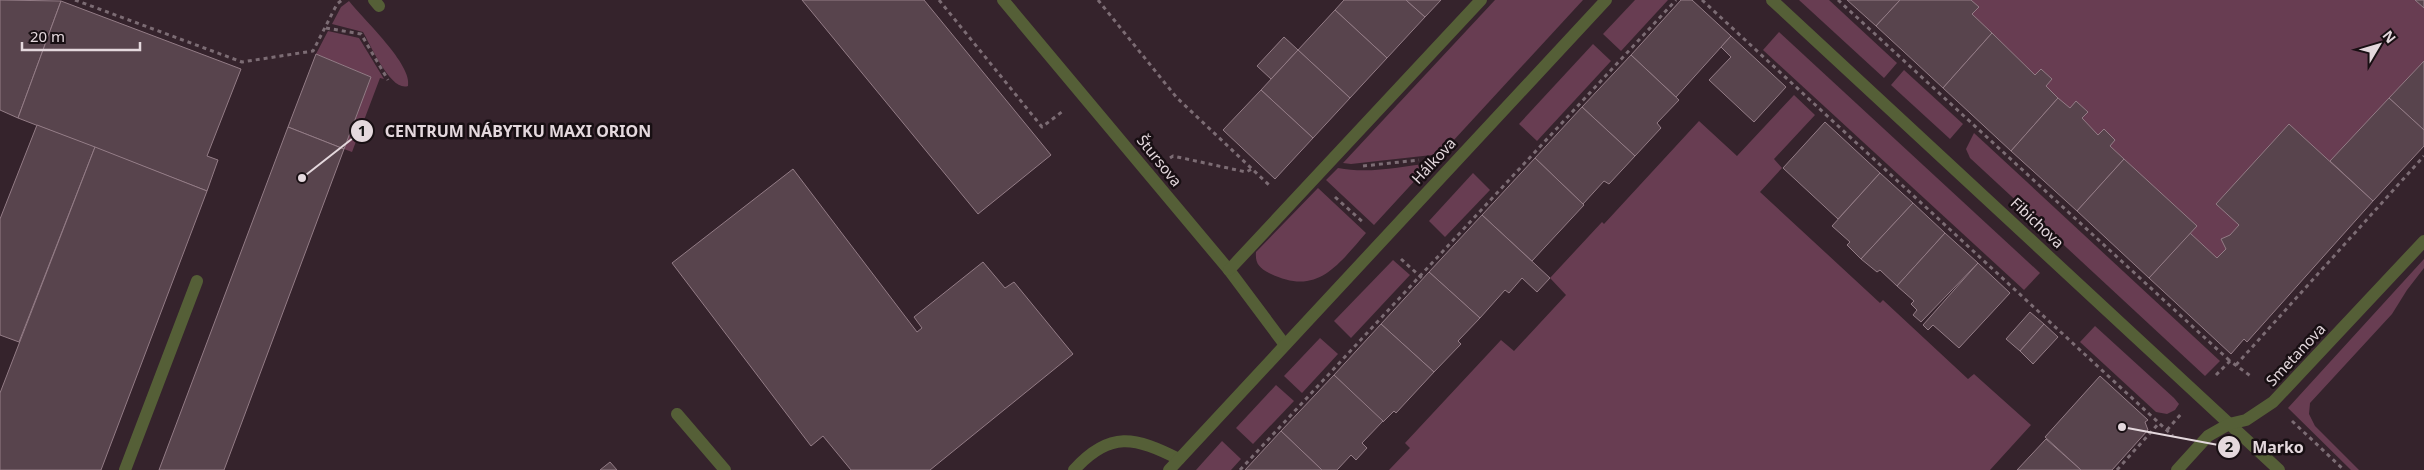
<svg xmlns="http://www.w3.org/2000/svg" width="2424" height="470" viewBox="0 0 2424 470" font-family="'Noto Sans',sans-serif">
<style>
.green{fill:#683d52}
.building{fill:#58444d;stroke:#937c86}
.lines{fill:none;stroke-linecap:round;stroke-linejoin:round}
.path{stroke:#7c6c74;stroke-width:3;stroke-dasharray:4 4;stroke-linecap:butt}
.service{stroke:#555f37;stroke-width:12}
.minor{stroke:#555f37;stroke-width:12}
.labels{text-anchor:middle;stroke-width:5;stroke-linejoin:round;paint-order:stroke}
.street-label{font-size:15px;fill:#e4d8dd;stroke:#180f13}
.leader{fill:none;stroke:#e4d8dd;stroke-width:2}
.callout-dot{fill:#e4d8dd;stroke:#180f13;stroke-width:2}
.mark-label{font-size:15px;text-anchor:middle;font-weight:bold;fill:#111}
.callout-label{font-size:16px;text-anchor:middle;font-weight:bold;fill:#e4d8dd;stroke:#180f13;stroke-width:5;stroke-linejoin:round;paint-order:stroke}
</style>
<rect width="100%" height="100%" fill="#35232c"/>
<g class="green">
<path d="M1495,0H1583L1441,154L1351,164L1343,163Z"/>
<path d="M1635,0H1668L1621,51L1603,34Z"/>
<path d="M1799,0H1829L1897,63L1884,78Z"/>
<path d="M1889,0H2424V73L2221,307Z"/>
<path d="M349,1C363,19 413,65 408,86C391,92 371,46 363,32L332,24L341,7Z"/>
<path d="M328,31L359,38L384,79L380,78L352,152L344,149L371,77L316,54Z"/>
<path d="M1779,32L2040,273L2024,290L1763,50Z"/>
<path d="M1593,44L1611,61L1537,141L1519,124Z"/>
<path d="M1904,70L1963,124L1950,139L1891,85Z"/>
<path d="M1794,95L1815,115L1774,159L1782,168L1760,192L1880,303L1883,300L1968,379L1974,374L2031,425L1990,470H1389L1410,448L1405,443L1501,340L1514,351L1566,295L1550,278L1602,222L1604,224L1699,121L1737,156Z"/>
<path d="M1974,133L2220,361L2205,376L1970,158L1966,149Z"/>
<path d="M1431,163L1374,225L1326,180L1338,168C1368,174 1400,167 1431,163Z"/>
<path d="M1473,173L1490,190L1445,237L1429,221Z"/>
<path d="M1318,188L1366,233C1337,266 1317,297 1269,273C1259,268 1255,263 1256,252Z"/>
<path d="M2424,259V268L2407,290L2392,314L2310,403L2309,414L2315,426L2359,470H2351L2288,408Z"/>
<path d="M1393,260L1410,275L1351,338L1334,321Z"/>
<path d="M2095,326L2174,398L2179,404L2175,410L2167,414L2156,412L2080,342Z"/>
<path d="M1320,338L1338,354L1302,393L1284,376Z"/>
<path d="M1276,385L1294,401L1253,444L1236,428Z"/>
<path d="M1222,441L1241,459L1231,470H1196Z"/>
</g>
<g class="building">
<path d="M0,0L61,1L18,118L0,110Z"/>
<path d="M802,0H924L1051,155L978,214Z"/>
<path d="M1344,0H1406L1425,17L1387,58L1335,10Z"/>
<path d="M1406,0H1441L1425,17Z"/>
<path d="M1681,0H1692L1731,36L1676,97L1631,55Z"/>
<path d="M1847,0H1900L1876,26Z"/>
<path d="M1900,0H1971L1979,7L1972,14L1992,33L1943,88L1876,26Z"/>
<path d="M2415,0H2424V8Z"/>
<path d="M61,1L241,69L207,156L218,160L207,191L18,118Z"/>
<path d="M1335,10L1387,58L1350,98L1298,50Z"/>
<path d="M1992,33L2035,75L2041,69L2052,79L2046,86L2058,98L2011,151L1943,88Z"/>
<path d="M1731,36L1786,87L1754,122L1709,80L1731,57L1721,47Z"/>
<path d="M1284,37L1298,50L1271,79L1257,66Z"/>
<path d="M1298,50L1350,98L1313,138L1261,90Z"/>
<path d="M316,54L371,77L344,149L288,127Z"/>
<path d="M1631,55L1679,100L1657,123L1661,128L1635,156L1582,107Z"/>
<path d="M2424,61V130L2389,98Z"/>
<path d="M1261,90L1313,138L1275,179L1223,130Z"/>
<path d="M2058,98L2070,108L2076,101L2088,112L2082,118L2098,135L2104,129L2115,140L2110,146L2124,159L2077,211L2011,151Z"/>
<path d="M2389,98L2424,130V146L2373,201L2330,161Z"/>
<path d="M1582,107L1635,156L1609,184L1604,181L1583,204L1535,158Z"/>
<path d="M1825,122L1880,173L1838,219L1783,168Z"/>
<path d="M2289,124L2373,201L2247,342L2244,339L2231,354L2149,278L2190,233L2217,258L2226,249L2221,239L2230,235L2239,225L2216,204Z"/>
<path d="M37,125L95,147L19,342L0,335V219Z"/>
<path d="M288,127L344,149L224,470H159Z"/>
<path d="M95,147L207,191L101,470H0V393Z"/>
<path d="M1535,158L1584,205L1532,261L1482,215Z"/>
<path d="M2124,159L2197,226L2149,278L2077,211Z"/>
<path d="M793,169L917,332L922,328L914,317L983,262L1005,288L1014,282L1073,354L930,470H851L823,436L811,446L672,263Z"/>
<path d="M1880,173L1913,203L1861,259L1847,245L1850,242L1832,226Z"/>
<path d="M1913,203L1945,233L1897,286L1880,270L1877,272L1861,259Z"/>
<path d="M1482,215L1550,278L1537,292L1522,278L1509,293L1505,290L1480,318L1429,272Z"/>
<path d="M1945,233L1978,263L1921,322L1913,315L1917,310L1911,304L1914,301L1897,286Z"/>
<path d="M1978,263L2010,293L1959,348L1933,325L1928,330L1923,325Z"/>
<path d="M1429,272L1480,318L1458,341L1461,344L1434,372L1381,324Z"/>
<path d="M2030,312L2044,324L2020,351L2006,339Z"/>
<path d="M1381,324L1434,372L1396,413L1394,411L1383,422L1334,375Z"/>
<path d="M2044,324L2058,337L2033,364L2020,351Z"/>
<path d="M1334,375L1383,421L1362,443L1367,448L1356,460L1351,455L1337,470H1322L1281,431Z"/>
<path d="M2100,376L2148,420L2145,422L2148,430L2112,470H2081L2045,437Z"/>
<path d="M1281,431L1322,470H1245Z"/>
<path d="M2046,439L2081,470H2017Z"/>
<path d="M610,462L617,470H600Z"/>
</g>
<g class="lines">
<g class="path">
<path d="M75,0L242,62L313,51L337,4L342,0"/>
<path d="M939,0L1042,127L1063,111"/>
<path d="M1098,0L1177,98L1270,186"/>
<path d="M1702,0L2173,436"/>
<path d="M1838,0L2230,361"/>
<path d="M326,28L361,34L388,80"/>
<path d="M1170,158L1173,156L1246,172L1252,169"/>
<path d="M1363,166L1419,160"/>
<path d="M1335,197L1364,223"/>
<path d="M1401,259L1423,279"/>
<path d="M2236,365L2424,156"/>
<path d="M2216,375L2230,361L2252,377"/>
<path d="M2292,421L2344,470"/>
<path d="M2167,430L2181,414"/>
<path d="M1240,470L1676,0"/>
<path d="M2117,470L2159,423"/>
</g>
<g class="service">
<path d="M374,0L379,6"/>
<path d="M677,414L725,470"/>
<path d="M125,470L197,281"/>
<path d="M1074,470C1110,430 1135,437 1179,459"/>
</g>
<g class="minor">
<path d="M1003,0L1229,270L1285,345"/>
<path d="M1772,0L2279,470"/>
<path d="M1229,270L1481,0"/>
<path d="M1169,470L1606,0"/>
<path d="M2177,470L2208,436L2229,424L2246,420L2273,402L2424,241"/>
</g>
</g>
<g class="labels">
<g class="street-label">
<text transform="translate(1159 161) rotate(51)" y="5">Štursova</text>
<text transform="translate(1434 161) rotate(-47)" y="5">Hálkova</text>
<text transform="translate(2037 223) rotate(43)" y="5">Fibichova</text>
<text transform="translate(2296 355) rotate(-47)" y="5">Smetanova</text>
</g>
</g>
<path class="leader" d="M302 178L362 131M2122 427L2229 447"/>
<g class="callout-dot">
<circle cx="302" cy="178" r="5"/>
<circle cx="2122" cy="427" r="5"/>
<circle cx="362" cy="131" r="12"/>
<circle cx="2229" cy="447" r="12"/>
</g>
<g class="mark-label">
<text x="362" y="136">1</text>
<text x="2229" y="452">2</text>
</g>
<g class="callout-label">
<text x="518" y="137">CENTRUM NÁBYTKU MAXI ORION</text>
<text x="2278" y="453">Marko</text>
</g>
<g transform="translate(2379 45) rotate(52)" stroke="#180f13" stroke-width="4" paint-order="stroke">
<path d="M0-4L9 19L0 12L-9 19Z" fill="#e4d8dd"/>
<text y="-8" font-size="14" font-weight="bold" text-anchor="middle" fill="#e4d8dd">N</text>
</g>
<path d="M22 42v8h118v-8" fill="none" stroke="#e4d8dd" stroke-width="2.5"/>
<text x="30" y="42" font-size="15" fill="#e4d8dd" stroke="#180f13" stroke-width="4" paint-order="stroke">20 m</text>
</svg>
